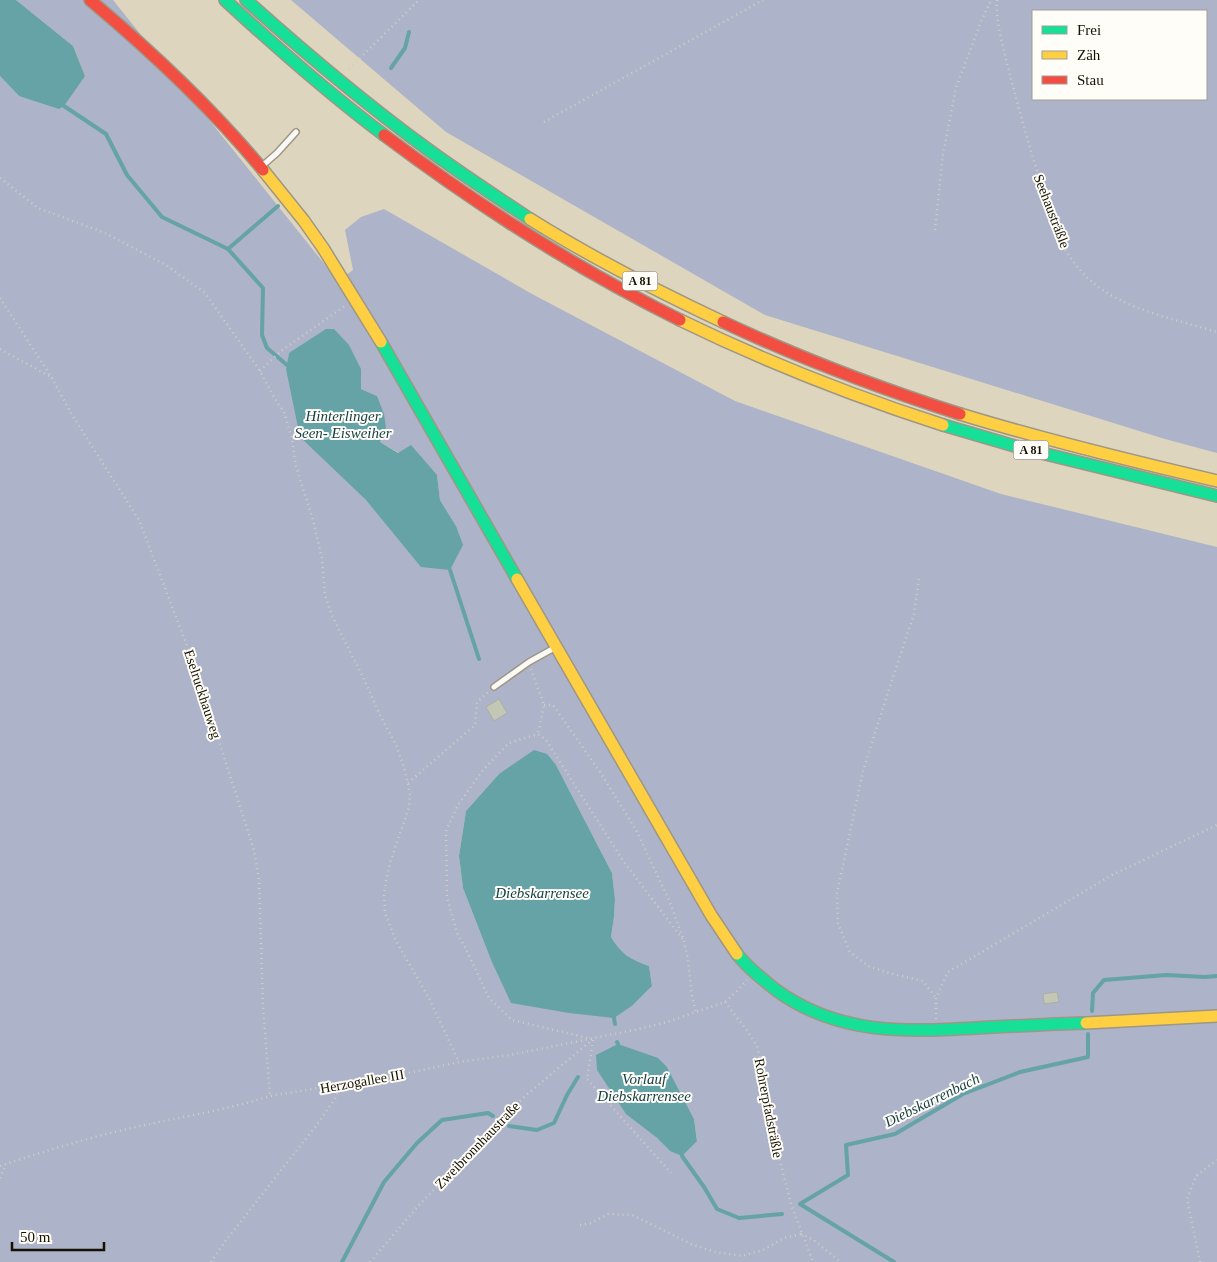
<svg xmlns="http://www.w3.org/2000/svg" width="1217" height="1262" viewBox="0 0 1217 1262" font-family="'Times New Roman',serif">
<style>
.forest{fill:#adb3c8;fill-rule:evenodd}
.water{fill:#65a3a6}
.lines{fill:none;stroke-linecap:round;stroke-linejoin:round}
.stream{stroke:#65a3a6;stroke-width:4}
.building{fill:#c2c8b5;stroke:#acaf9f}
.lane-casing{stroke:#9e9785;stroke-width:8}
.fast-casing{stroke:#9e9785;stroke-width:14}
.slow-casing{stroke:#9e9785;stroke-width:14}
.jam-casing{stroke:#9e9785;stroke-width:14}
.path{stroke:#d0cec7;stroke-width:2.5;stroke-dasharray:1 4;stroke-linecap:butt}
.lane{stroke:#faf9f5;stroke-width:5}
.fast{stroke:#16e098;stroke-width:11}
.slow{stroke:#ffcf43;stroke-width:11}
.jam{stroke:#f24e42;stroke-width:11}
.labels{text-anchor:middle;stroke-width:4;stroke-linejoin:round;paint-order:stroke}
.shield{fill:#fefdf8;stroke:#5c584c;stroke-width:1}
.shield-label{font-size:12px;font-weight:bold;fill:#161103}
.street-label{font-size:14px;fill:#161103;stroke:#fefdf8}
.water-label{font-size:15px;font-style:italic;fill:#164046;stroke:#fefdf8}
</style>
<rect width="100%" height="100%" fill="#ddd5bd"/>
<g class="forest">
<path d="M16,0H113L338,281L353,270L345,230L361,217L384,209L532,294L735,401L1001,494L1217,547V1262H0V76L19,96L85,76L73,46ZM289,353L361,369V389L377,396L386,428L380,442L437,475L440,500L456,526L421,566L365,499L286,370ZM556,765L612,873L615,899L614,917L611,937C621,955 630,959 649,966L652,986L633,1005L491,960L463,888L459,856L466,811L499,774ZM667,1067L694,1119L697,1140L670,1151L656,1137Z"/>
<path d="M291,0H1217V453L1165,439L765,315L446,132ZM1206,11V99H1033V11Z"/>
</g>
<g class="water">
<path d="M0,0H16L73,46L85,76L64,106L59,109L19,96L0,76Z"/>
<path d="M326,329H334L349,345L361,369V389L377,396L384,414L386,428L380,442L398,453L411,445L437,475L440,500L456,526L463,545L450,570L421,567L365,499L300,437L286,369L289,353Z"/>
<path d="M534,750L547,754L556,765L612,873L615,899L614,917L611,937C622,955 630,959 649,966L652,986L633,1005L614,1018L569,1013L511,1003L491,960L463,888L459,856L466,811L499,774Z"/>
<path d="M618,1044L658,1058L667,1067L694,1119L697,1141L682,1156L670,1151L656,1137L626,1114L597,1070L596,1055Z"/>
</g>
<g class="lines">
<g class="stream">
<path d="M391,68L405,48L409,32"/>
<path d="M64,106L106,134L127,175L162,217L228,249L263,288L262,335L267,348L287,365"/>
<path d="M228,249L278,206"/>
<path d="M450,570L479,659"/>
<path d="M1092,1011L1093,993L1104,980L1166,975L1205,977L1217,976"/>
<path d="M614,1018L615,1024"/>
<path d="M617,1042L618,1044"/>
<path d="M509,1126L537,1130L554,1123L567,1095L578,1077"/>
<path d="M682,1156L704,1187L717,1209L739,1218L782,1214"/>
<path d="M342,1262L384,1182L417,1143L442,1120L488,1113L493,1116"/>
<path d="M894,1262L800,1204L848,1175L846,1145L895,1134L963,1094L1020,1072L1088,1057V1034"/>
</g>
</g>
<g class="building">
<path d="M499,699L507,713L494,721L486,707Z"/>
<path d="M1057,992L1059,1002L1044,1004L1043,994Z"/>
</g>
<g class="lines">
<defs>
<g id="lane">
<path d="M261,167L277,153L296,132"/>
<path d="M494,687L529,662L556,647"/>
</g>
<g id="fast">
<path d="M225,0C276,47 328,93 384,135"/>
<path d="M246,0C304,52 363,102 426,148C460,173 495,196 530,219"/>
<path d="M381,342L517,579"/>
<path d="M943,425L1025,449L1217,496"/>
<path d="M737,954C748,968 762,979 776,990C838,1035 904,1032 976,1028C1013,1026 1050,1024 1086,1023"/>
</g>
<g id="slow">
<path d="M263,170L304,221L323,248L381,342"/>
<path d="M530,219C592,258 657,291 723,322"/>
<path d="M680,320C764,361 853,396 943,425"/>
<path d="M960,414C1045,440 1131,461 1217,481"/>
<path d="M517,579L711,915L737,954"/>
<path d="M1086,1023L1217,1016"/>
</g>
<g id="jam">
<path d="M90,0C152,52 211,107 263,170"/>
<path d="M384,135C477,205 575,268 680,320"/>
<path d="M723,322C800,358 879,388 960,414"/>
</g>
</defs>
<use href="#lane" class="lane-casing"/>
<use href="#fast" class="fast-casing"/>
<use href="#slow" class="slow-casing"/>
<use href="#jam" class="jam-casing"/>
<g class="path">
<path d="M997,0C995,21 1005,54 1010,75C1022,120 1034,165 1050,209C1055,222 1058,237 1065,249C1071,260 1081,272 1091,281C1122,309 1178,320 1217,332"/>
<path d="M349,69L419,0"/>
<path d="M544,122L763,0"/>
<path d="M0,178L38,208L105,233L166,265L205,293L260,371L275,399L284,412L292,439L296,466L313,520L322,559L325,595L331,613L342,636L364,679L379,713L396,745L403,764L408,783L410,795L409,807L390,863L386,881L384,895L385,913L396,941L429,998L459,1062"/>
<path d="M935,230L943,154L956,88L980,24L991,0"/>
<path d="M0,298L52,378L72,415L139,520L194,664L254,850L259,880L263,1007L270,1096"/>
<path d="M0,349L51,377"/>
<path d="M260,371L281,351L346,305"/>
<path d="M919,579L914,614L891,683L863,771L837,893L838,924L850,952L868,966L885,972L923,981L936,998"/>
<path d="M531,669L544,705L538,734"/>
<path d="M544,705H553L600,772L636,830L669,900L684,941L688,960L692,996L696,1013"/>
<path d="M408,783L475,725L477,702L488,692"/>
<path d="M725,1002L748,1032L757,1046L761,1063L771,1126L791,1204L813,1262"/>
<path d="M936,1019V998L948,972L1112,875L1217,825"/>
<path d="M592,1039L512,1020L489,998L465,947L457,933L447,898L446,831L458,805L483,770L509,743L538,734L546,740L622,859L684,941"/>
<path d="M593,1040L587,1079L671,1173"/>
<path d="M0,1166C45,1151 90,1137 136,1127C180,1117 227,1110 270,1096L399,1075L459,1062L510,1055L639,1029L667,1022L725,1002L737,991L747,980"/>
<path d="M0,1178L6,1164"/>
<path d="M580,1225L591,1223L608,1214L632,1215L653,1225L691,1244L715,1252L742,1256L763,1250L784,1238L801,1234"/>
<path d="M801,1234L812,1239L841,1262"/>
<path d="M211,1262L224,1243L315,1127L335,1099L340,1085"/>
<path d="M370,1262L419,1205L525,1096L592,1040"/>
<path d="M1200,1262L1187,1199L1196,1176L1217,1160"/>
</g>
<use href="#lane" class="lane"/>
<use href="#fast" class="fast"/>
<use href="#slow" class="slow"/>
<use href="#jam" class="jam"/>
</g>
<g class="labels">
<g class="shield">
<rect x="622.5" y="271.5" width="35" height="19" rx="4"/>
<rect x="1013.5" y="440.5" width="35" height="19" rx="4"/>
</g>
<g class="shield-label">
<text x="640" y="285">A 81</text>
<text x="1031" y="454">A 81</text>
</g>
<g class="street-label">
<text transform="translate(1052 211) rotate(69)" y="5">Seehausträßle</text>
<text transform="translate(203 694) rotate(72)" y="5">Eselruckhauweg</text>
<text transform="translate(362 1081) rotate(-10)" y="5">Herzogallee III</text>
<text transform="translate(769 1108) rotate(79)" y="5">Rohrerpfadsträßle</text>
<text transform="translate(477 1145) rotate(-46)" y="5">Zweibronnhaustraße</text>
</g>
<g class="water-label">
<text x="343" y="421">Hinterlinger<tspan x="343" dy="17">Seen- Eisweiher</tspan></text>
<text x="542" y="898">Diebskarrensee</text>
<text x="644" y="1084">Vorlauf<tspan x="644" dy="17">Diebskarrensee</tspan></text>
<text transform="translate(932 1100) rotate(-26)" y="5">Diebskarrenbach</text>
</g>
</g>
<rect x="1032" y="10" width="175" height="90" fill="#fefdf8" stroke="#a19f96"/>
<rect x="1042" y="26" width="25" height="8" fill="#16e098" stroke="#a19f96"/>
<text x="1077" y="35" font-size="15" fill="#161103">Frei</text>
<rect x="1042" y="51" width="25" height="8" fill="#ffcf43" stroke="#a19f96"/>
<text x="1077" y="60" font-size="15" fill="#161103">Zäh</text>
<rect x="1042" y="76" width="25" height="8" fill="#f24e42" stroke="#a19f96"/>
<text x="1077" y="85" font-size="15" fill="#161103">Stau</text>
<path d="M12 1242v8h92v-8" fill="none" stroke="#161103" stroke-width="2.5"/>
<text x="20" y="1242" font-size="15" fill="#161103" stroke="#fefdf8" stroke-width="4" paint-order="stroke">50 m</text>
</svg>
